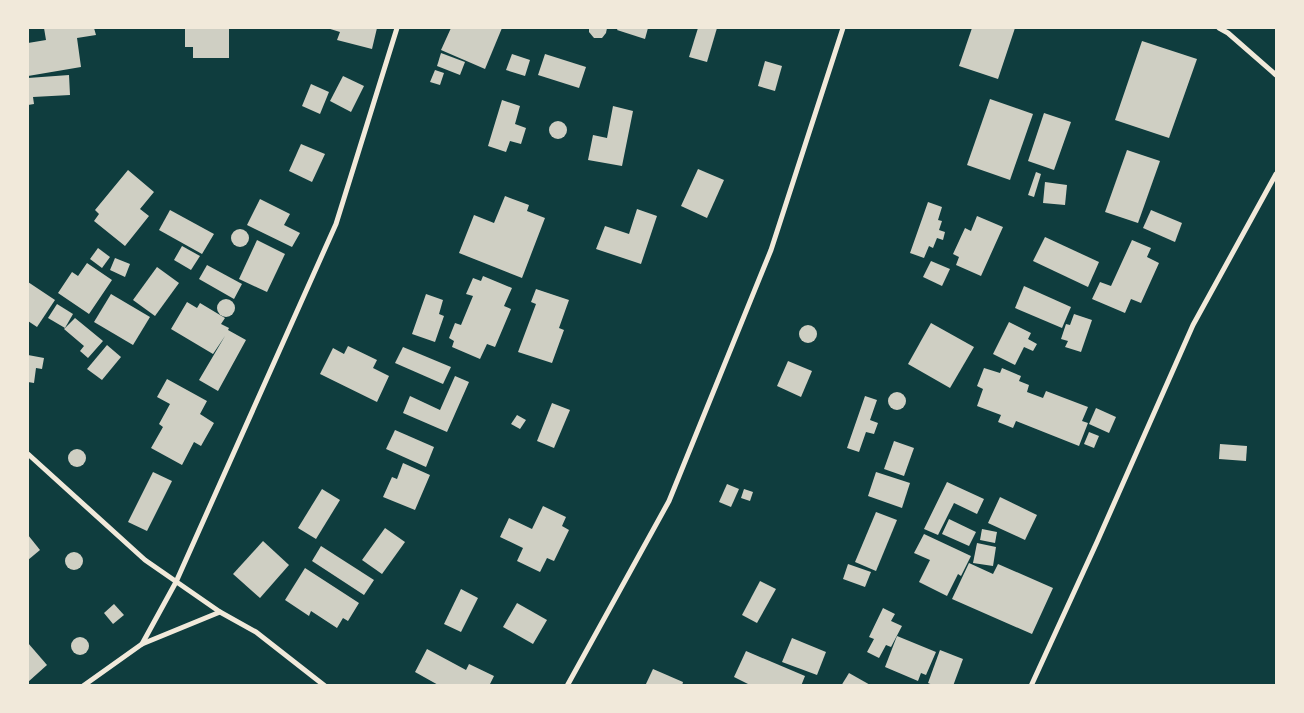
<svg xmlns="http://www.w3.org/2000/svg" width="1304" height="713" viewBox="0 0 1304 713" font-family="'Public Sans',sans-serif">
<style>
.building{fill:#cfcfc3}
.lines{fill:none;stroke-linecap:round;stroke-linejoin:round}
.minor{stroke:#f1e9da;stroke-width:5}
</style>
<rect width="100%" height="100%" fill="#0f3d3e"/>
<g class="building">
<path d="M44,28H94L96,35L77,38L81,67L28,76V43L46,40Z"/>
<path d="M185,28H229V58H193V47H185Z"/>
<path d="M327,28H377L372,49L337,40L340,32Z"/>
<path d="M451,28H502L485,69L441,50Z"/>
<path d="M589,28H607L606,33L602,38H594L589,32Z"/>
<path d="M618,28H648L645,39L617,30Z"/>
<path d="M698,28H717L707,62L689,57Z"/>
<path d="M972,28H1015L998,79L959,66Z"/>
<path d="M1142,41L1197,59L1169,138L1115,120Z"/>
<path d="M441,53L465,62L460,75L437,66Z"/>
<path d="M512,54L530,60L525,76L506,70Z"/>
<path d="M545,54L586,67L579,88L538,75Z"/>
<path d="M765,61L782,66L775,91L758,86Z"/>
<path d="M435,70L444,73L440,85L430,82Z"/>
<path d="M69,75L70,95L33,97L34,104L28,105V78Z"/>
<path d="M343,76L364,86L351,112L330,101Z"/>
<path d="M311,84L329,92L320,114L302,106Z"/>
<path d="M990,99L1033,114L1010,180L967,165Z"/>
<path d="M502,100L520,106L515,124L526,128L521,144L510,141L506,152L488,146Z"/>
<path d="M613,106L633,111L622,166L588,160L593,135L607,138Z"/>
<path d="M1044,113L1071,122L1054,170L1028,161Z"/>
<circle cx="558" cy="130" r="9"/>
<path d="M301,144L325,154L312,182L289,171Z"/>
<path d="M1127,150L1160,161L1138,223L1105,212Z"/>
<path d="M698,169L724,180L707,218L681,206Z"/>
<path d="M128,170L154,192L140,209L149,216L125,246L94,221L99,214L95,210Z"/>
<path d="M1036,172L1041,174L1034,197L1028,195Z"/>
<path d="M1045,182L1067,185L1065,205L1043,203Z"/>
<path d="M505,196L529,205L527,211L545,218L522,278L459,253L474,215L494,223Z"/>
<path d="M260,199L290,214L284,225L300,233L292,247L247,225Z"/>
<path d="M928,202L942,207L938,220L942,221L939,230L945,232L943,240L937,238L933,248L929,246L924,258L910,253Z"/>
<path d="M637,209L657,216L641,264L596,249L605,226L629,234Z"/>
<path d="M170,210L214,234L202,254L159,230Z"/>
<path d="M1151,210L1182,223L1175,242L1143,228Z"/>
<path d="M977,216L1003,227L981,276L956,265L959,257L953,254L965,228L971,231Z"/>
<circle cx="240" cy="238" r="9"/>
<path d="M1045,237L1099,262L1088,287L1033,261Z"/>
<path d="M257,240L285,254L267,292L239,279Z"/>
<path d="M1132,240L1151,248L1147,257L1159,263L1141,303L1131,299L1125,313L1092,299L1100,282L1111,286Z"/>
<path d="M182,246L200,256L191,270L174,260Z"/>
<path d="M98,248L110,257L102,268L90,259Z"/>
<path d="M115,258L130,264L125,277L110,270Z"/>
<path d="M931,261L950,269L942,286L923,277Z"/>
<path d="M87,263L112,280L89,314L58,293L72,272L78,276Z"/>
<path d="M207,265L242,284L234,299L199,279Z"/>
<path d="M157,267L179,283L155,316L133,300Z"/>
<path d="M483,276L512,288L504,306L511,309L495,347L487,344L480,359L452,347L454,341L449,338L455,323L461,325L473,296L466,294L473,278L481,281Z"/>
<path d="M28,282L55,300L37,327L28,321Z"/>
<path d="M1024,286L1071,307L1062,328L1015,308Z"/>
<path d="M536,289L569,300L559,328L564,330L552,363L518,352L536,304L531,302Z"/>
<path d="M111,294L150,317L133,345L94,322Z"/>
<path d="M426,294L443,300L439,314L444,316L435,342L412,334Z"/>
<circle cx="226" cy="308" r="9"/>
<path d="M187,302L197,308L200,303L225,318L221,324L229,328L228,330L246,340L218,391L199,380L225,336L213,354L171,329Z"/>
<path d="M57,304L73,314L65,328L48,318Z"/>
<path d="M1074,314L1092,320L1081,352L1065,347L1068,341L1061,339L1066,324L1070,325Z"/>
<path d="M75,318L103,341L88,358L80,351L84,346L64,329Z"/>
<path d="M1009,322L1031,333L1028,339L1037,344L1033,351L1024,347L1015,365L993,354Z"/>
<path d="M931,323L974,347L950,388L908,364Z"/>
<circle cx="808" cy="334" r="9"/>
<path d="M107,345L121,357L102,380L87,369Z"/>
<path d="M348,346L377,360L373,368L389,376L377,402L320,374L333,348L344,354Z"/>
<path d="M403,347L451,367L443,384L395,363Z"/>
<path d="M28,355L44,358L42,369L36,368L34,383L28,382Z"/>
<path d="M788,361L812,371L801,397L777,386Z"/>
<path d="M984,368L1000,373L1002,368L1021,376L1019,381L1029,385L1027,392L1043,398L1046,391L1088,407L1082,421L1088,423L1079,446L1016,421L1013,428L998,422L1001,415L977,406L983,389L977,386Z"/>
<path d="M455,376L469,382L447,432L403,413L410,396L440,410Z"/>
<path d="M167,379L207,401L200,414L214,423L201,446L194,442L182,465L151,448L163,427L159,424L170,404L157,397Z"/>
<circle cx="897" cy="401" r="9"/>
<path d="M865,396L877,400L870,420L878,423L874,434L866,432L859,452L847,448Z"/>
<path d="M552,403L570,410L554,448L537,441Z"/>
<path d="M1096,408L1116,417L1109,433L1089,424Z"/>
<path d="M517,415L526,420L520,429L511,424Z"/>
<path d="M395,430L434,447L426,467L386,449Z"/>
<path d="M1089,432L1099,436L1094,448L1084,444Z"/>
<path d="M894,441L914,448L904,476L884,469Z"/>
<path d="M1220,444L1247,446L1246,461L1219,459Z"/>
<circle cx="77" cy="458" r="9"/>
<path d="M403,463L430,475L415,510L383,497L392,477L397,479Z"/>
<path d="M153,472L172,481L147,531L128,522Z"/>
<path d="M876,472L910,483L902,508L868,496Z"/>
<path d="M947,482L984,499L977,514L954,503L938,535L924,529Z"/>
<path d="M727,484L739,489L731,507L719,502Z"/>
<path d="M322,489L340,500L316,539L298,528Z"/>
<path d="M744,489L753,492L750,501L741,498Z"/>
<path d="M1000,497L1037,515L1025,540L988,523Z"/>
<path d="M543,506L566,517L562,526L569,530L554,561L547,558L540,572L517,561L523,548L500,537L509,518L532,529Z"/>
<path d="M876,512L897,520L876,571L855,562Z"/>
<path d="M949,519L976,532L969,546L942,534Z"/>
<path d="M385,528L405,542L382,574L362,560Z"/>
<path d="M982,529L997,532L995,543L980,540Z"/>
<path d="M924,534L971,556L961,576L958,574L947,596L919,582L930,560L914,553Z"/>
<path d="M28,535L40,550L28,560Z"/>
<path d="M263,541L289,565L260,598L233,574Z"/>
<path d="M977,543L996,547L993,566L973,563Z"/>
<path d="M321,546L374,580L364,595L312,561Z"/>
<circle cx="74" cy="561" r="9"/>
<path d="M969,563L993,574L998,564L1053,588L1032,634L952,599Z"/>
<path d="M848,564L871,572L865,587L843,579Z"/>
<path d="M305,568L359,603L348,621L343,618L337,628L311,611L309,616L285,600Z"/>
<path d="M760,581L776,589L757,623L742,615Z"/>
<path d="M461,589L478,598L461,632L444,624Z"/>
<path d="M517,603L547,620L533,644L503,627Z"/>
<path d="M114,604L124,615L113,624L104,613Z"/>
<path d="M883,608L895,614L891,621L902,626L891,647L886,645L879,658L867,652L874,639L869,637Z"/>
<path d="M897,636L936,652L926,675L921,673L918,681L885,667Z"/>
<circle cx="80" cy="646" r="9"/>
<path d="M792,638L826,652L817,675L782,662Z"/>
<path d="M28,643L47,665L28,682Z"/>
<path d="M427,649L466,670L469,664L494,676L489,686H440L415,672Z"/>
<path d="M940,650L963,659L953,686H935L928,683Z"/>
<path d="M746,651L805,676L801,686H752L734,677Z"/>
<path d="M653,669L683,682L682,686H645Z"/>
<path d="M849,673L872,686H841Z"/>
</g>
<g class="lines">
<g class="minor">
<path d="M1219,28L1228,33L1276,75"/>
<path d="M28,454L145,560L220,612L256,632L325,686"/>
<path d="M142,644L176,582L336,224L397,28"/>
<path d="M83,686L142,644L220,612"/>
<path d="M567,686L669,501L771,250L843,28"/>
<path d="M1031,686L1097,542L1193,325L1276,174"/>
</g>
</g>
<rect width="1304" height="713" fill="none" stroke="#f1e9da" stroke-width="58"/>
</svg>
